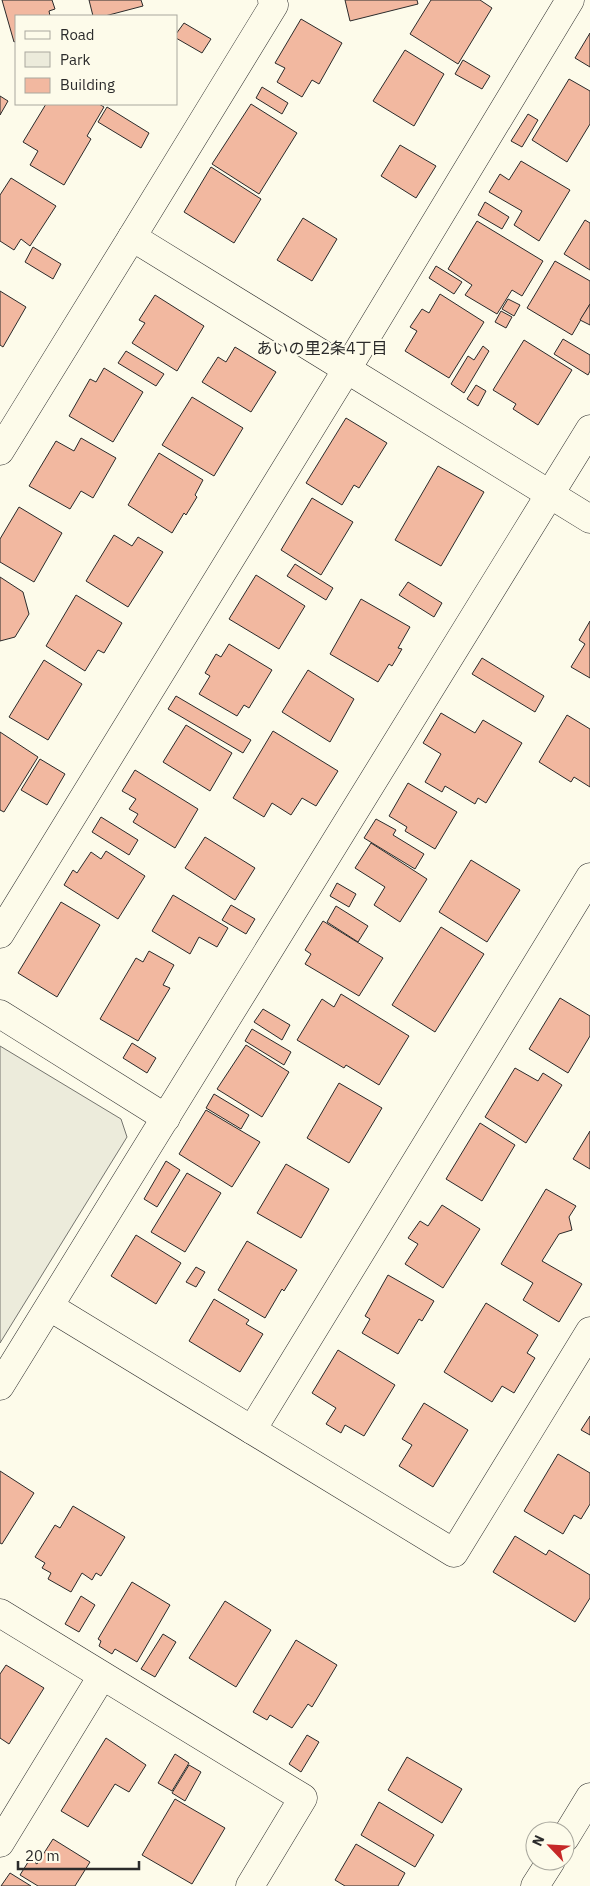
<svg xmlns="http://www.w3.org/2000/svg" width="590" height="1886" viewBox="0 0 590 1886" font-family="'IBM Plex Sans','Noto Sans JP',sans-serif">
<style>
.green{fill:#ecebdb;stroke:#74746e}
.building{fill:#f2b8a0;stroke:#2b2b2b}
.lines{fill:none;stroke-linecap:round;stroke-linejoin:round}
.minor-casing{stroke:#2b2b2b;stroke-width:29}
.major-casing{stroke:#2b2b2b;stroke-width:29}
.minor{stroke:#fdfbea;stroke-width:28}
.major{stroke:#fdfbea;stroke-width:28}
.labels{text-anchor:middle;stroke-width:4;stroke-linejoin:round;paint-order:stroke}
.neighbourhood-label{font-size:16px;fill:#2b2b2b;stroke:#fdfbea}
</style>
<rect width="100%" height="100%" fill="#fdfbea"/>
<path class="green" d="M0,1046L121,1119L127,1137L0,1343Z"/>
<g class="building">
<path d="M2,0H52L55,9L49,11L50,16H16V41L14,42Z"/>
<path d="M89,0H141L143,6L105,16H93Z"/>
<path d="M345,0H417L418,4L350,21Z"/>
<path d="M431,0H480L492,8L458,64L410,34Z"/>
<path d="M301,19L342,43L319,84L312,80L302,97L277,82L285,68L275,63Z"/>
<path d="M184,23L211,39L202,53L176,38V34Z"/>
<path d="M590,33V67L575,58Z"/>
<path d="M405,50L444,74L414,126L373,101Z"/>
<path d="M463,60L490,76L482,89L455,74Z"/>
<path d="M569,79L590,91V124L567,162L532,140Z"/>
<path d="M262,87L288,103L282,114L256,98Z"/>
<path d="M0,96L8,101L0,115Z"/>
<path d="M46,104H99L104,107L87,136L91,139L64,185L30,165L38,151L23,142Z"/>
<path d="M251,104L297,133L259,194L212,164Z"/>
<path d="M107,107L149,133L141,148L98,122Z"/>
<path d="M528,114L538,120L522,147L511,141Z"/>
<path d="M400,145L436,166L416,198L381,176Z"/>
<path d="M521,161L570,190L539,241L514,225L522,211L489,192L500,174L509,180Z"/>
<path d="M211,167L261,199L234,243L184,212Z"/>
<path d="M11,178L56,206L30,246L21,239L14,250L0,241V195Z"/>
<path d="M485,202L509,217L502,229L478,215Z"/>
<path d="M303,218L337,239L312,281L277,260Z"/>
<path d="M585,220L590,223V270L564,254Z"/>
<path d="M477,221L543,261L522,296L512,290L497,314L465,295L472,285L448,269Z"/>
<path d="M33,247L61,264L53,279L25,262Z"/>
<path d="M555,261L590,281V304L572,335L527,308Z"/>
<path d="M436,266L462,282L454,294L429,278Z"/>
<path d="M0,291L26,307L3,347L0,345Z"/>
<path d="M440,294L484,322L449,378L405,351L417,331L410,327L422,309L429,313Z"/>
<path d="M155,295L204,326L177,371L132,343L145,323L139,320Z"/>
<path d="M508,299L520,305L514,316L502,309Z"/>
<path d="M590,304V325L580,320Z"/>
<path d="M501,311L512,317L506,328L495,322Z"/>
<path d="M563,339L590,355V371L588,375L554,354Z"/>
<path d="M524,340L572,370L538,425L513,409L516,404L493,390Z"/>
<path d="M483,346L489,351L464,393L451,384L468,356L474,360Z"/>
<path d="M235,347L276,372L251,412L202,382L218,357L226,362Z"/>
<path d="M126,351L164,374L156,386L118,363Z"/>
<path d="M104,368L143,392L113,442L69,416L90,379L96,382Z"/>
<path d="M476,385L486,391L478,406L467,399Z"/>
<path d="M192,397L243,428L214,476L162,445Z"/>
<path d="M346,418L387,443L359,488L354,485L342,505L306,483Z"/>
<path d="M81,438L116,458L93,498L81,491L70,509L29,486L56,441L74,451Z"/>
<path d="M159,453L203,480L195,495L197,497L186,515L184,513L172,533L128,505Z"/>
<path d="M438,466L484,492L441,566L395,540Z"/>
<path d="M312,498L353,522L321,575L281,550Z"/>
<path d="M19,507L62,533L34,582L0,562V539Z"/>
<path d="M114,535L132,546L138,537L163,552L128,607L86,581Z"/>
<path d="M295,564L333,588L326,600L287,576Z"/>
<path d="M256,575L305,606L279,649L229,619Z"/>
<path d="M0,577L23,592L29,614L15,637L0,641Z"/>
<path d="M408,582L442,603L434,617L399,595Z"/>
<path d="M76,595L122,623L104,653L98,650L85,671L46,646Z"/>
<path d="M361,599L410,627L398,648L402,649L392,666L389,664L378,682L330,654Z"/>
<path d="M590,621V678L571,667L585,644L579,640Z"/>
<path d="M229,644L272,670L249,708L244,705L237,716L199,694L210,676L205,673L216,654L221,657Z"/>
<path d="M482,658L544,696L535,712L472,674Z"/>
<path d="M44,660L82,684L48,740L9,717Z"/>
<path d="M308,670L354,699L330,742L282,712Z"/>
<path d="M176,696L251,740L243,753L168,709Z"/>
<path d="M441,713L475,733L483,720L522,743L486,803L478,798L475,804L445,786L442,792L425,782L441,754L423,743Z"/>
<path d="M567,715L590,729V787L574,777L571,782L539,762Z"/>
<path d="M186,725L232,753L210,791L163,762Z"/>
<path d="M273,731L338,771L316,806L302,798L291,815L272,803L264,817L233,798Z"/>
<path d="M0,732L38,757L4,812L0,810Z"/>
<path d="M40,759L65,774L47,805L21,790Z"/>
<path d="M135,770L198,809L175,848L133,822L138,814L129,809L136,799L122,791Z"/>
<path d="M408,783L457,812L435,849L405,831L407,827L389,816Z"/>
<path d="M101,817L138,840L129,855L92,832Z"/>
<path d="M376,819L396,830L393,835L424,854L415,869L364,838Z"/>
<path d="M205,837L255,868L235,900L185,868Z"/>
<path d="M371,843L427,879L400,922L374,905L385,887L355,868Z"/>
<path d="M106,851L145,876L118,919L64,885L73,870L77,873L91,852L101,859Z"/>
<path d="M471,860L520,890L487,942L439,912Z"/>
<path d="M337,883L356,894L349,907L330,896Z"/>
<path d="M173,895L228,928L217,947L199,937L190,954L152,931Z"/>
<path d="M61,902L100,925L57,997L18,973Z"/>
<path d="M231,905L255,919L246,934L222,920Z"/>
<path d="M336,906L368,926L358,942L327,922Z"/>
<path d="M323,921L383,958L359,996L305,964L311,954L305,950Z"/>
<path d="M441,927L484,954L435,1032L392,1005Z"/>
<path d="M149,951L174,965L163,985L170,988L138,1041L100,1019L136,958L143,962Z"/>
<path d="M341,994L409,1036L379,1085L346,1065L344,1068L297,1040L322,999L334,1007Z"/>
<path d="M560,998L590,1016V1036L568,1073L529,1049Z"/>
<path d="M263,1009L290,1025L282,1040L254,1022Z"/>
<path d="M252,1029L291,1052L284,1065L245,1041Z"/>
<path d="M132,1043L156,1058L147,1073L123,1058Z"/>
<path d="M246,1045L289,1072L262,1117L217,1089Z"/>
<path d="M515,1068L538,1081L543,1073L562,1085L526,1143L485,1117Z"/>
<path d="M339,1083L382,1108L349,1163L307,1138Z"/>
<path d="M214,1094L249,1115L241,1129L206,1108Z"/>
<path d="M206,1110L260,1142L232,1187L179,1154Z"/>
<path d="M480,1123L515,1145L482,1201L446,1179Z"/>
<path d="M590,1131V1169L573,1159Z"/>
<path d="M166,1161L180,1170L157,1207L144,1199Z"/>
<path d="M286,1164L329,1189L301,1238L257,1213Z"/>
<path d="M187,1173L221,1193L185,1252L151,1232Z"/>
<path d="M546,1189L576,1206L569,1217L572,1230L559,1234L542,1261L582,1284L559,1322L523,1300L533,1283L501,1264Z"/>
<path d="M442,1205L480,1229L443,1288L405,1264L418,1244L408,1238L420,1221L428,1226Z"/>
<path d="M136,1235L181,1263L156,1304L111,1276Z"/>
<path d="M247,1241L297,1270L284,1291L282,1289L265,1318L218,1290Z"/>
<path d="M196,1267L205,1272L196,1287L186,1282Z"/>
<path d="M388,1275L434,1301L422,1321L419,1319L398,1354L362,1333L370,1319L365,1316Z"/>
<path d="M214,1299L249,1320L246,1324L263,1334L240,1372L189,1341Z"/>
<path d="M486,1303L538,1335L527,1353L535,1358L514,1393L502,1386L492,1402L444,1372Z"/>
<path d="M338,1350L395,1385L364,1436L345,1425L341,1433L326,1424L336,1408L312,1393Z"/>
<path d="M424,1403L468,1430L433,1487L399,1466L412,1445L402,1439Z"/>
<path d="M590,1416V1435L581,1430Z"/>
<path d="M558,1454L590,1473V1504L581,1519L574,1515L563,1534L524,1511Z"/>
<path d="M0,1471L34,1493L2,1544L0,1543Z"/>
<path d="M73,1506L125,1537L101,1576L96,1573L92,1580L82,1573L71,1592L48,1579L51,1573L42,1568L45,1563L35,1557L55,1525L60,1528Z"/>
<path d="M515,1536L546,1555L549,1550L590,1575V1598L575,1622L493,1572Z"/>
<path d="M132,1582L170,1605L137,1662L115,1649L112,1654L99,1646L101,1641L98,1639Z"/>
<path d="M81,1596L95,1605L79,1632L65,1624Z"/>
<path d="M225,1601L271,1630L236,1687L189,1658Z"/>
<path d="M163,1634L176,1642L155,1677L141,1669Z"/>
<path d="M296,1640L337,1665L312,1707L308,1704L292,1728L270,1715L267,1720L253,1712Z"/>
<path d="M6,1665L44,1688L9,1744L0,1738V1674Z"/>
<path d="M307,1735L319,1742L301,1772L289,1764Z"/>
<path d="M106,1738L146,1765L129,1792L115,1784L88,1827L61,1811Z"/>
<path d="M175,1754L189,1763L172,1791L158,1783Z"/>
<path d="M407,1757L462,1789L442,1823L388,1790Z"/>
<path d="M189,1765L201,1772L185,1801L172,1793Z"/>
<path d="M175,1799L225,1828L192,1884L142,1855Z"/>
<path d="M379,1802L434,1835L415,1867L361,1835Z"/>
<path d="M53,1839L90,1862L75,1886H38L20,1875L30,1859L37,1864Z"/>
<path d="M356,1844L405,1873L398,1886H345L335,1880Z"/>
<path d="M10,1873L31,1886H1Z"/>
</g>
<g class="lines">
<defs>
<g id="minor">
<path d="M132,237L274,5L272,0"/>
<path d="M0,451L132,237L590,519"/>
<path d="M0,934L347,369L570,0"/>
<path d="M0,1014L166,1118"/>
<path d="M50,1307L454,1553L590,1331"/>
<path d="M0,1386L590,429"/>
<path d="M252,1430L590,877"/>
<path d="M0,1613L303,1798L250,1886"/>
<path d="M0,1843L102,1676"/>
</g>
<g id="major">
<path d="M565,1838L590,1797"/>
<path d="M535,1886L551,1861"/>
</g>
</defs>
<use href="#minor" class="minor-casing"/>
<use href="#major" class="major-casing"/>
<use href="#minor" class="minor"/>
<use href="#major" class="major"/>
</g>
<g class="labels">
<g class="neighbourhood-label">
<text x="322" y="354">あいの里2条4丁目</text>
</g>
</g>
<rect x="15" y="15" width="162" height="90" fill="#fdfbea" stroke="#a9a89e"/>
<rect x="25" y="31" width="25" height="8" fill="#fdfbea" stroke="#a9a89e"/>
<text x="60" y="40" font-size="15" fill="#2b2b2b">Road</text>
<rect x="25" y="52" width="25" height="15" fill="#ecebdb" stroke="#a9a89e"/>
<text x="60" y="65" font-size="15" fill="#2b2b2b">Park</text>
<rect x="25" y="78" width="25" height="15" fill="#f2b8a0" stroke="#a9a89e"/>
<text x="60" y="90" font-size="15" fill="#2b2b2b">Building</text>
<g transform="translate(550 1846) rotate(295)"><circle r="24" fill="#fdfbea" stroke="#a9a89e"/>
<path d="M0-4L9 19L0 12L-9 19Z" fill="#c62828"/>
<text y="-8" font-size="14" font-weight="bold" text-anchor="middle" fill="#2b2b2b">N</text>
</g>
<path d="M18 1861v8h121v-8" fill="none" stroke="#2b2b2b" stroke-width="2.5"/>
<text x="25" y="1861" font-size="15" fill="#2b2b2b" stroke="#fdfbea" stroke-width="4" paint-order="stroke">20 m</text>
</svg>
